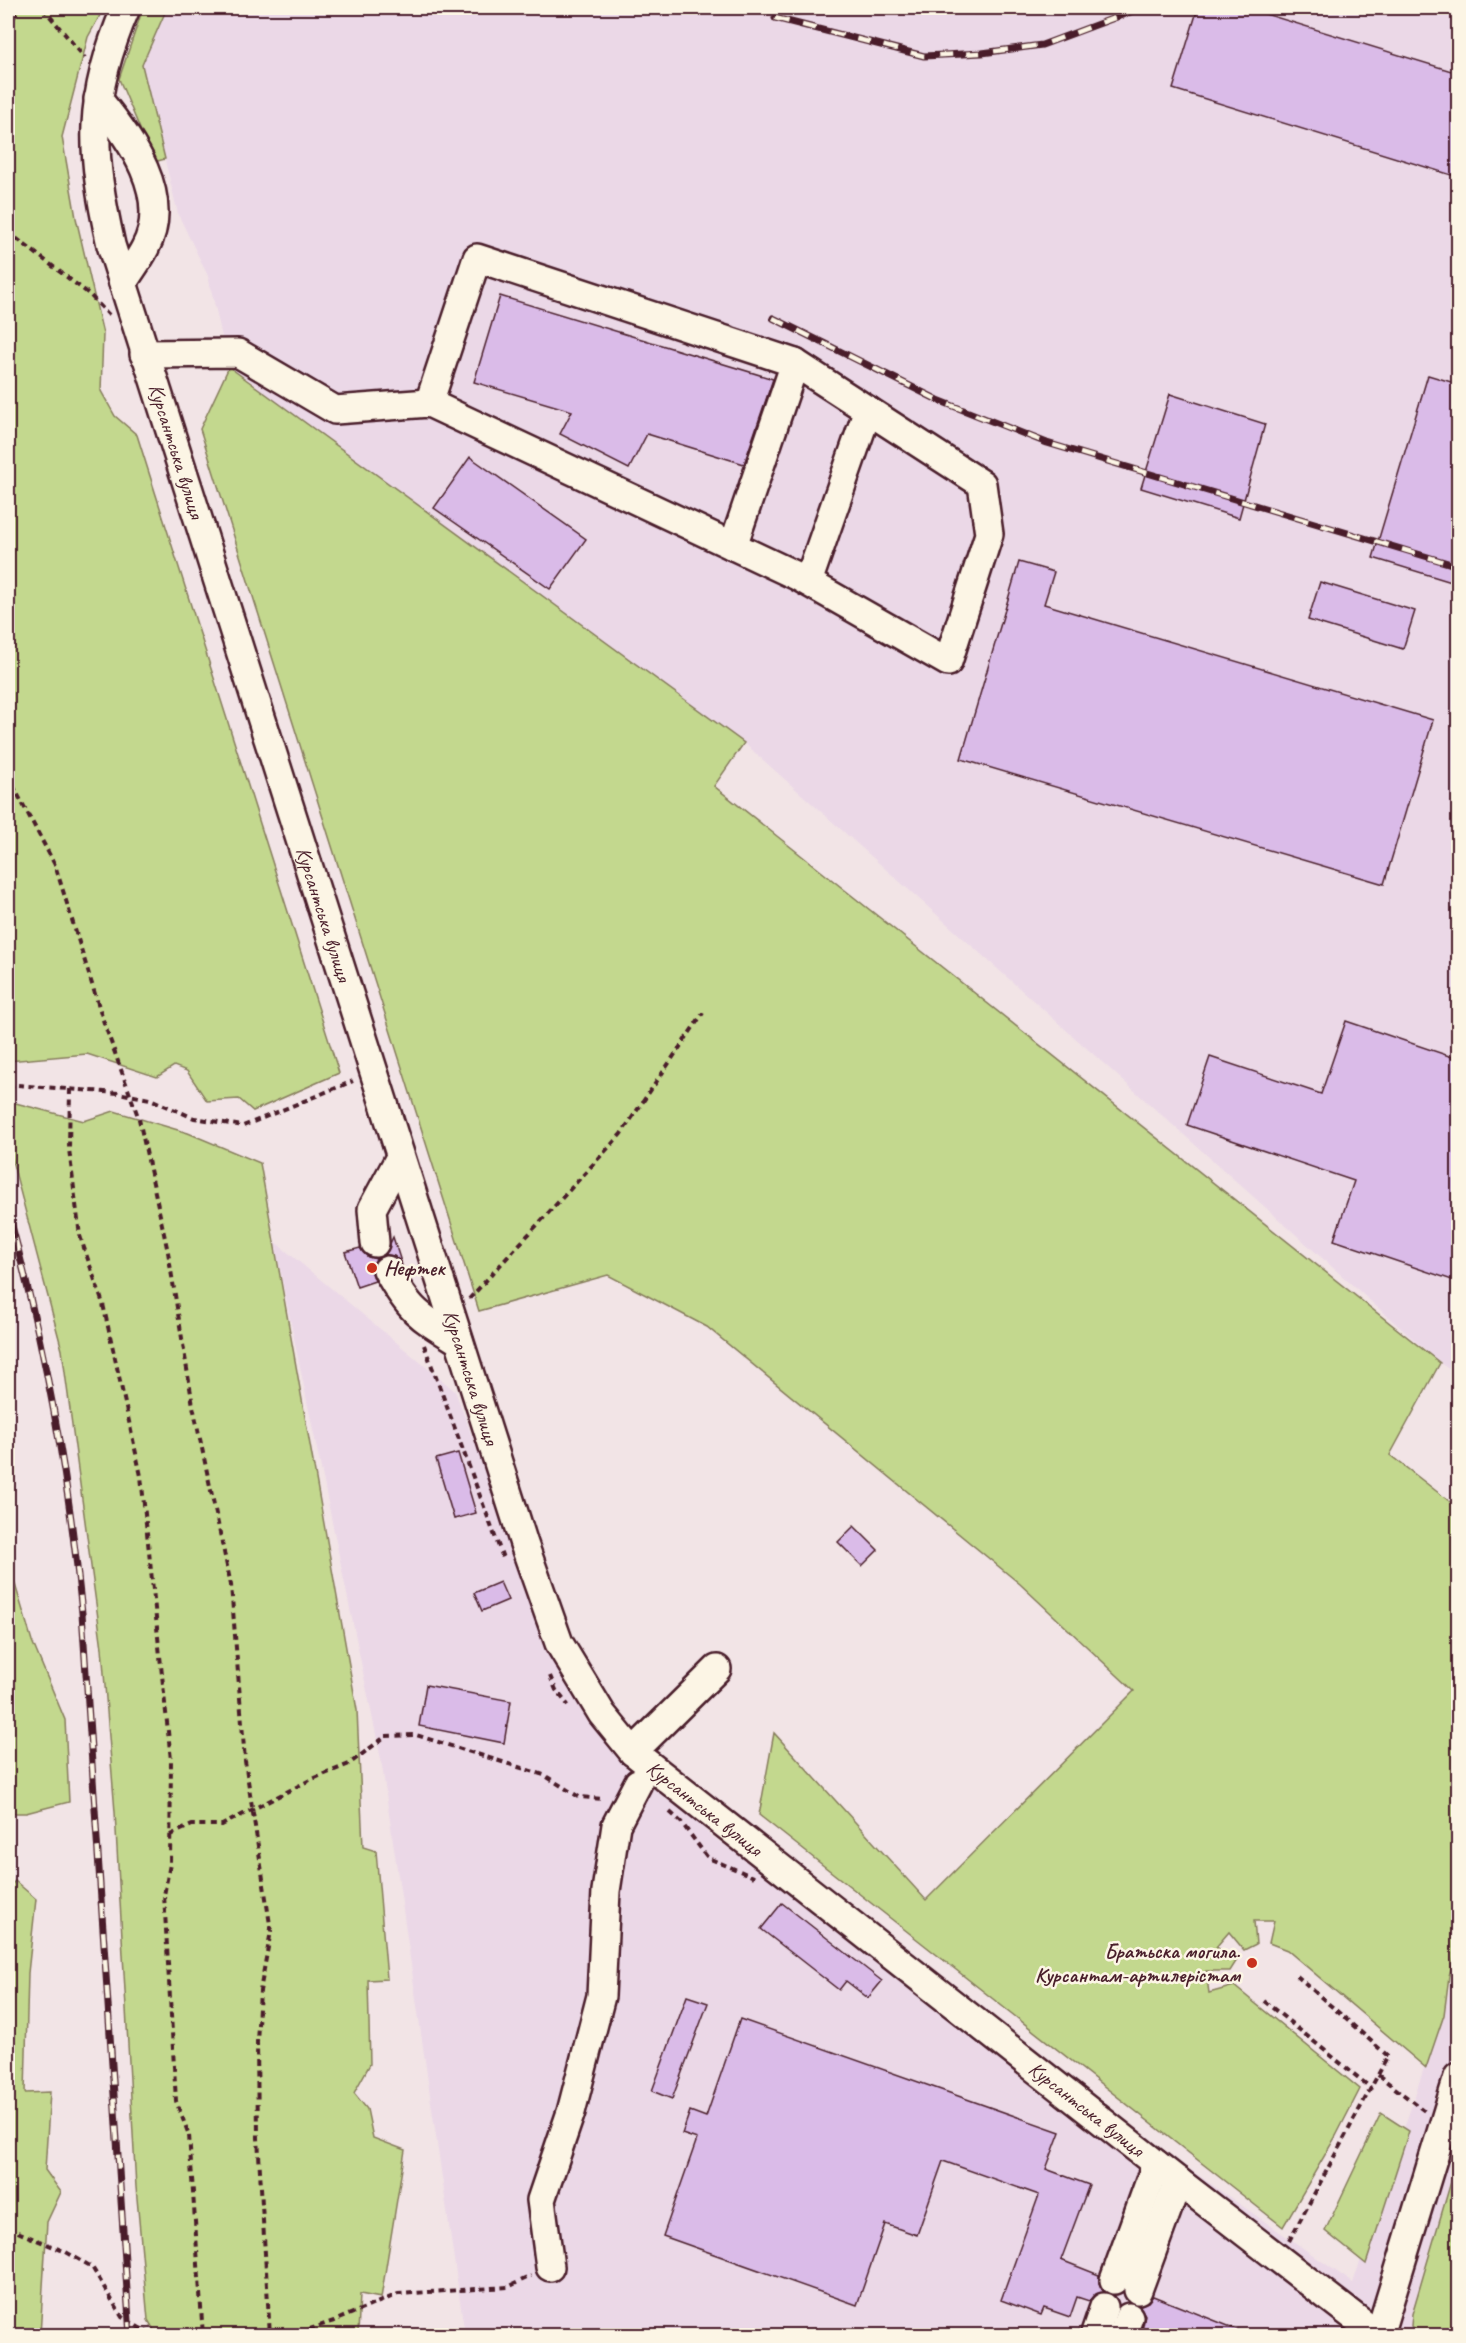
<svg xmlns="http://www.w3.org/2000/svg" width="1466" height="2343" viewBox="0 0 1466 2343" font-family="Caveat,sans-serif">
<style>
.built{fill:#ebd8e7}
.green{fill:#c3d88e;stroke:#867c5c;stroke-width:1.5}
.building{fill:#dabbe8;stroke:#4a1f2b;stroke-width:1.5}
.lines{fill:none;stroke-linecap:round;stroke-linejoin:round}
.minor-casing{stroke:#4a1f2b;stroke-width:32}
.path{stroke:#4a1f2b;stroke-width:4;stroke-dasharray:6 4.5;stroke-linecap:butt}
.minor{stroke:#fcf5e5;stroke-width:27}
.rail-casing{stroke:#4a1f2b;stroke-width:7}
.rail{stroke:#fcf5e5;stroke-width:4.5;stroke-dasharray:14;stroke-linecap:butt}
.poi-dot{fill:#c8321e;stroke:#fcf5e5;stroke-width:2}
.labels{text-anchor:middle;stroke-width:5;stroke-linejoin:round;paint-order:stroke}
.street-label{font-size:21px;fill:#4a1f2b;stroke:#fcf5e5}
.poi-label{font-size:21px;font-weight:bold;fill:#4a1f2b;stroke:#fcf5e5;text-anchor:start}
</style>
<rect width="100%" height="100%" fill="#f2e4e6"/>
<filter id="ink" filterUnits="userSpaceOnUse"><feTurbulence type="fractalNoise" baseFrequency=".0167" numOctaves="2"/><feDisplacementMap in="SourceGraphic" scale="12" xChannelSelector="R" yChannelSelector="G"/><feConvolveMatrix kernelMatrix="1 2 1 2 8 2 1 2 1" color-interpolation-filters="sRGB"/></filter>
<g filter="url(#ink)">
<g class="built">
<path d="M167,8H1458V1375L1440,1363L744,743L229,367L208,276L178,214L142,65Z"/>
<path d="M274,1241L455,1391L566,1684L710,1835L1353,2283L1458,1965V2335H465L381,1759Z"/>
</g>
<g class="green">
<path d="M8,8H104L88,37L62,137L76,218L103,334L101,391L115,416L137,435L339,1073L253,1111L239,1099L207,1101L187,1071L174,1066L157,1077L87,1054L8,1061Z"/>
<path d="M143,8H167L142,65L165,159L154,162L119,79Z"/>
<path d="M229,367L744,743L714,786L1440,1363L1390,1455L1458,1508V1945L1449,1976L1444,2015L1426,2068L1287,1950L1269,1943L1274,1921H1254L1256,1944L1244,1950L1229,1932L1216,1947L1237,1960L1230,1971H1206L1209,1993L1234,1986L1360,2089L1336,2136L1283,2227L759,1815L774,1733L926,1900L1134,1691L1020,1584L707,1327L608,1275L479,1311L200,429Z"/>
<path d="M8,1101L84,1121L114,1111L188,1133L260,1163L357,1710L363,1847L376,1851L387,1979L368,1980L370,2064L354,2093L367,2109L373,2138L405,2150L381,2298L360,2294L358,2333L363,2335H157L148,2320L136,2187L115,1812L102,1648L62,1350L8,1145Z"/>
<path d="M8,1561L32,1641L65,1720L69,1802L26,1813H8Z"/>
<path d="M15,1881L36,1899L28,1973L25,2093L50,2092L45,2170L61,2192L47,2222L40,2335H8V1888Z"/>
<path d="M1381,2113L1409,2131L1366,2264L1325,2231Z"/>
<path d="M1458,2158V2335H1418L1411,2326L1412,2314Z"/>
</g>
<g class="building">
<path d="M1198,8H1246L1458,73V177L1173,89Z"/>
<path d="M500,296L773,379L744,464L647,434L629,469L560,434L572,411L474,382Z"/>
<path d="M1428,375L1458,384V584L1373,558Z"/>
<path d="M1170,394L1265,424L1239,518L1141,488Z"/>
<path d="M470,457L586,539L550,589L434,508Z"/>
<path d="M1019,562L1054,572L1044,604L1433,720L1384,884L961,759Z"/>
<path d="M1320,582L1415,611L1403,649L1308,620Z"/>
<path d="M1346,1021L1458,1059V1282L1334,1240L1354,1181L1187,1125L1210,1057L1321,1094Z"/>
<path d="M393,1237L401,1262L394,1256L385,1255Z"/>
<path d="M360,1248L368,1257L377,1259L371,1269L375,1281L357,1287L345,1252Z"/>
<path d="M458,1453L476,1513L454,1519L436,1459Z"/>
<path d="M854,1526L878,1550L862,1566L838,1542Z"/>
<path d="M500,1582L508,1600L482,1611L474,1593Z"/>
<path d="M426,1685L511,1701L504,1743L419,1726Z"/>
<path d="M782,1903L882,1981L868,1998L846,1981L839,1990L761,1929Z"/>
<path d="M687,1996L708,2003L672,2099L652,2091Z"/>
<path d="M740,2019L1060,2132L1046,2169L1089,2185L1061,2260L1099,2275V2283L1104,2292L1094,2295L1089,2301L1077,2297L1070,2317L1044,2308L1041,2315L1001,2300L1039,2195L943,2161L917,2235L885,2224L857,2305L663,2236L697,2139L682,2134L690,2111L706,2117Z"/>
<path d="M1153,2296L1251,2335V2336H1154L1142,2331L1145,2315L1139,2305L1148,2302Z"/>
</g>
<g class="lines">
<defs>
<g id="minor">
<path id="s1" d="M126,8C87,98 90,151 111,245L524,1544L559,1643L602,1714L633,1752L1178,2181L1379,2336"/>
<path d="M98,99C130,138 173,196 145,248C139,260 130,271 123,283"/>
<path d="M144,354L238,353L335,410L429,403L797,576L948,662L989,534L982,484L795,363"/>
<path d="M429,403L477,258L795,363L733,546"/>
<path d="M808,582L868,410"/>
<path d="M375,1243L372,1209L400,1157"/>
<path d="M387,1270C410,1312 420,1317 459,1341"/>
<path d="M633,1752L717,1669"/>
<path d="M550,2267L541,2200L571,2112L601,1996L606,1891L616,1825L638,1783"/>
<path d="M1114,2280L1156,2164"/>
<path d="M1138,2290L1178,2181"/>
<path d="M1379,2335L1458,2077"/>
<path d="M1094,2336L1104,2307"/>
<path d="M1122,2336L1129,2317"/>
</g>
</defs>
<use href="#minor" class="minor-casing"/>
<g class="path">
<path d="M43,8L85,58"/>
<path d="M8,27L19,8"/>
<path d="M8,232L89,294L109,315"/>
<path d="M8,776L55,865L104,1023L139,1119L168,1252L193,1406L231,1585L245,1761L271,1931L260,1991L257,2042L258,2138L270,2336"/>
<path d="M8,1088L17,1085L118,1093L150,1099L194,1118L243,1126L353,1081"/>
<path d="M70,1089L69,1149L80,1236L103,1304L141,1476L171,1760L170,1864L164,1895L176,2101L189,2135L203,2336"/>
<path d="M469,1299L621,1134L703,1013"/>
<path d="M424,1345L503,1558"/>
<path d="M550,1676L556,1690L568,1705"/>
<path d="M670,1812L681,1822L708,1858L754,1877"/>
<path d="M170,1835L192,1825H222L310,1780L349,1764L386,1736L416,1735L544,1775L579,1797L604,1799"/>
<path d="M1264,2001L1371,2088"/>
<path d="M1378,2075L1426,2112"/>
<path d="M8,2228L66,2252L92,2267L122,2317L153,2336"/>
<path d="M1289,2241L1388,2056L1297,1976"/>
<path d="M83,2336L94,2332L145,2333"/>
<path d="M289,2336L334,2321L398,2294L508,2287L531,2276"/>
</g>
<use href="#minor" class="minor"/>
<defs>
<g id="rail">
<path d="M775,18L924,56L982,53L1042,45L1141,8"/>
<path d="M773,318L938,400L1047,443L1458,566"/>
<path d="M8,1211C45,1347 68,1472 82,1613L130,2336"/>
</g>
</defs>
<use href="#rail" class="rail-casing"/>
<use href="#rail" class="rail"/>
</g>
</g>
<g class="poi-dot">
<circle cx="372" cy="1268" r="6"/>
<circle cx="1252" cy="1963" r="6"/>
</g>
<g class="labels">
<g class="street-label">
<text dy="7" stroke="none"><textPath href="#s1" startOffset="459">Курсантська вулиця</textPath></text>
<text dy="7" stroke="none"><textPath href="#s1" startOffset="945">Курсантська вулиця</textPath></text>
<text dy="7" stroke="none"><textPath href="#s1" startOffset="1431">Курсантська вулиця</textPath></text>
<text dy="7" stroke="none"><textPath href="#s1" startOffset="1934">Курсантська вулиця</textPath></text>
<text dy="7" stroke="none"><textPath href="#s1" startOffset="2420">Курсантська вулиця</textPath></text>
</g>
<g class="poi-label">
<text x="384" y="1275">Нефтек</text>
<text x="1240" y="1958" text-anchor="end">Братьска могила.<tspan x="1240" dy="24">Курсантам-артилерістам</tspan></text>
</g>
</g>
<rect width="1466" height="2343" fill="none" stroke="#fcf5e5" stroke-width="30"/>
<rect x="15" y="15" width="1436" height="2313" fill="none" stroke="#4a1f2b" stroke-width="2" filter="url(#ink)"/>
</svg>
